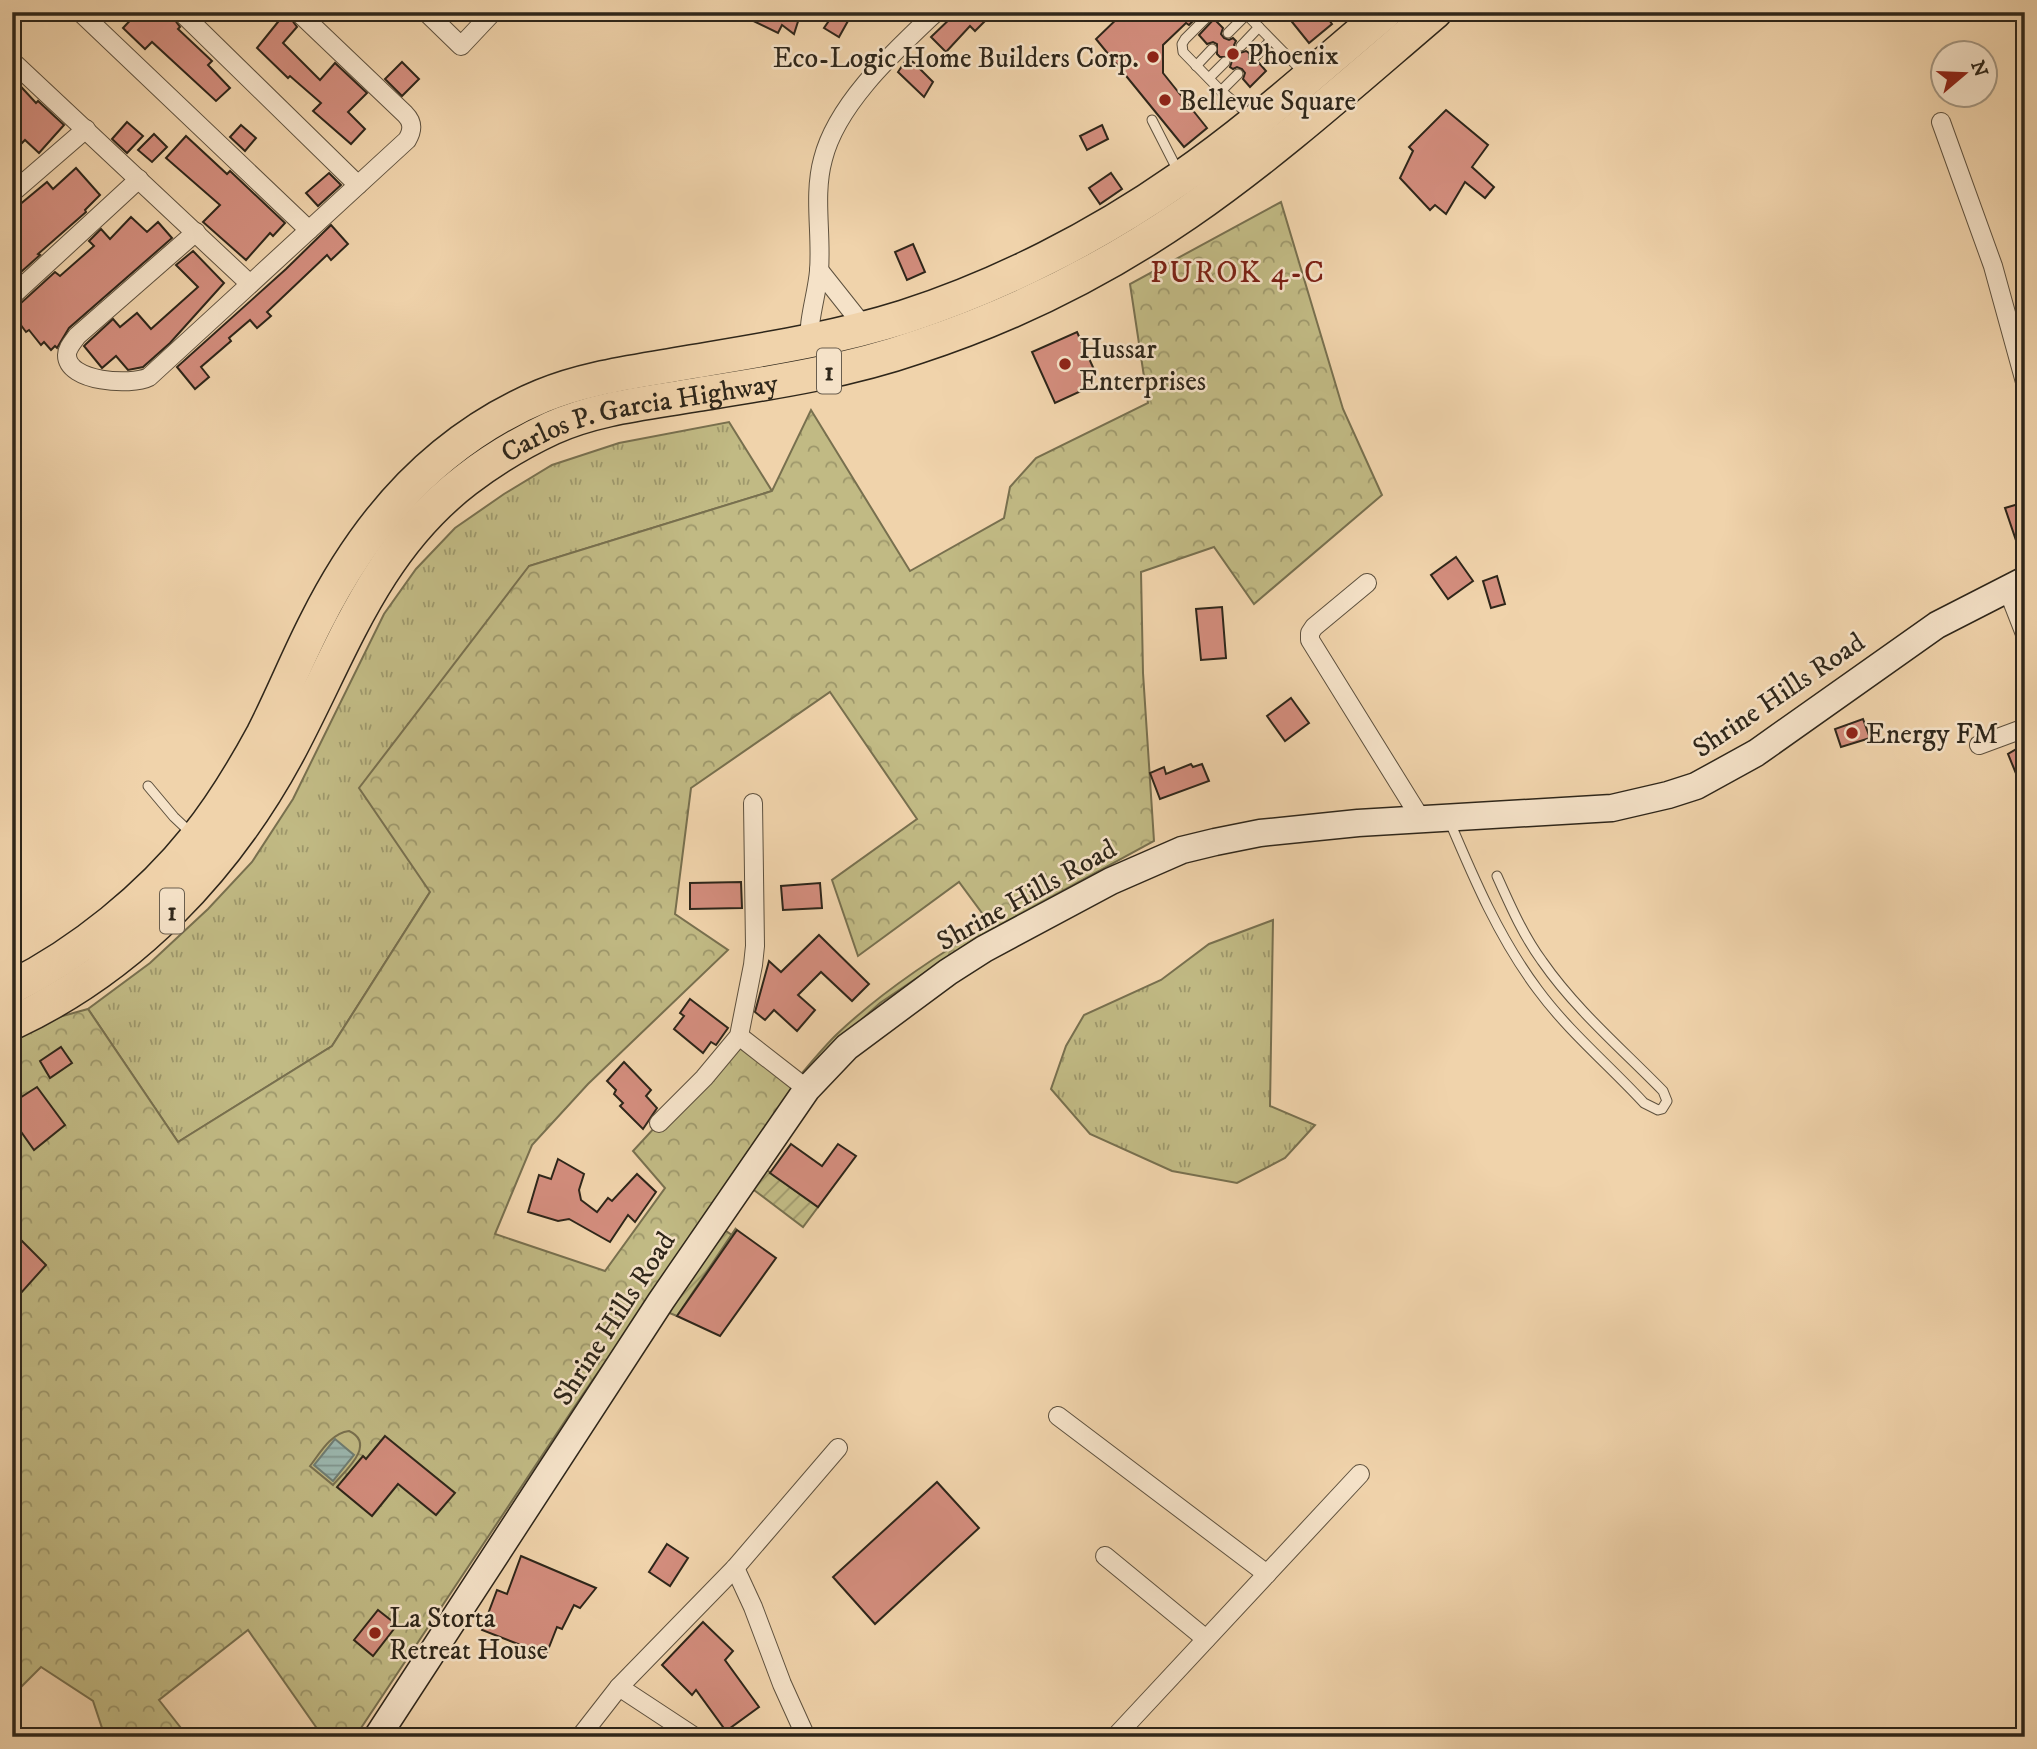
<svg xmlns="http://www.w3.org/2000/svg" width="2037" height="1749" viewBox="0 0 2037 1749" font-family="'IM FELL DW Pica',serif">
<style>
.grass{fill:url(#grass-tufts);stroke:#78704f;stroke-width:2}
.forest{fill:url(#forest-crowns);stroke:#78704f;stroke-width:2;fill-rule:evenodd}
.garden{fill:url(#garden-furrows);stroke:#78704f;stroke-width:2}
.pitch{fill:#c1ba84;stroke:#78704f;stroke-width:2}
.water{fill:url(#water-rules);stroke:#6f7d73;stroke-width:2}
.building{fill:#d38d7d;stroke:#2e261a;stroke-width:2}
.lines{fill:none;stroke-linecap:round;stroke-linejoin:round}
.lane-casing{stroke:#5e513e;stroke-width:11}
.street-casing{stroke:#5e513e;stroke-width:20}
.secondary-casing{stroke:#2e261a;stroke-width:29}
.highway-casing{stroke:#2e261a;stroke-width:36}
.lane{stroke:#f5e2c8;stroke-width:9}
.street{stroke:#f5e2c8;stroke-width:18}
.secondary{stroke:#f5e2c8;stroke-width:26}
.highway{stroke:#f0d3ab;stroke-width:33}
.poi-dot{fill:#8f2418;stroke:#f5e2c8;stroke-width:2.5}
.labels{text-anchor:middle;stroke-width:5;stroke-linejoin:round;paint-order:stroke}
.shield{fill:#f5e2c8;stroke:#6a5e4e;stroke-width:2}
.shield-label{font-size:26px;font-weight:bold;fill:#2e261a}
.poi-label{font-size:28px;fill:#2e261a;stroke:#f5e2c8;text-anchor:start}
.street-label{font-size:28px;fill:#2e261a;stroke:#f5e2c8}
.neighbourhood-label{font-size:30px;letter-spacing:2px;fill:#7a1f14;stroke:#f5e2c8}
</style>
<defs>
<pattern id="grass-tufts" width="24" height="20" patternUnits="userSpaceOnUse" patternTransform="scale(1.75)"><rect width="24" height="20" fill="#c1ba84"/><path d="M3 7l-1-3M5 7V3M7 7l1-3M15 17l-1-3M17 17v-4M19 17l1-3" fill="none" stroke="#9d976b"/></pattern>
<pattern id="forest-crowns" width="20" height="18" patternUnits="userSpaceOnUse" patternTransform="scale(1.75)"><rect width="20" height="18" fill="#c1ba84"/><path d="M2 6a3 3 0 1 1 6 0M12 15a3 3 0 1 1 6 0" fill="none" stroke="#9d976b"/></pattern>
<pattern id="garden-furrows" width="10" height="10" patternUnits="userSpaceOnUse" patternTransform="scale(1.75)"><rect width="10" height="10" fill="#c1ba84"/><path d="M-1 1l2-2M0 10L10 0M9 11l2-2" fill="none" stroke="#9d976b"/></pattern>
<pattern id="water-rules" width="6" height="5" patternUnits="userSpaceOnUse" patternTransform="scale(1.75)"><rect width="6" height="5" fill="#9bb7af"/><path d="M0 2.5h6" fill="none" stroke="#7f958e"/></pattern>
</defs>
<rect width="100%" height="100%" fill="#f0d3ab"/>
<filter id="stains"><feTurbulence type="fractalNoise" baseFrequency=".00286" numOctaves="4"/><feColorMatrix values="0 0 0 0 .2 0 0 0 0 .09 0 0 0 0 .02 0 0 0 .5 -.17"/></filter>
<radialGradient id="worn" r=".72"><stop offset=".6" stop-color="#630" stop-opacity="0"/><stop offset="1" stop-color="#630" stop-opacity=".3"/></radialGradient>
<g class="grass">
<path d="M729,422L772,491L529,566L430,892L332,1046L178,1142L88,1009L150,963L208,909L252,862L293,799L384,614L416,569L455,528L504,494L552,465L619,443Z"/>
<path d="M1273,920L1270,1106L1315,1125L1285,1158L1237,1183L1172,1171L1090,1134L1051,1089L1066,1046L1084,1015L1161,980L1209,944Z"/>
</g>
<path class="forest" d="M1281,202L1343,409L1382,495L1254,604L1214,547L1141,572L1143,673L1154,841L976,938L880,1003L830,1048L791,1095L583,1394L355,1737H323L248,1630L159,1700L188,1737H105L93,1701L41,1667L12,1696V1030L88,1009L178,1142L332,1046L430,892L359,788L529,566L772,491L811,410L910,571L1004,518L1010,487L1036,458L1148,403L1130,284ZM830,692L917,819L832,880L858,956L959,882L990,924C937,955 881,992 836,1035C822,1049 809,1065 796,1080L739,1036L633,1151L665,1188L605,1271L495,1234L532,1145L588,1084L728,950L675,914L691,788Z"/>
<g class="garden">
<path d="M764,1168L818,1207L803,1227L750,1187Z"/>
<path d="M736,1228L677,1316L667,1312L723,1229L732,1235Z"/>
</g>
<path class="pitch" d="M349,1431C377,1444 345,1471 333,1485L310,1466C320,1453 331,1433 349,1431Z"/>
<path class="water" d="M335,1439L354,1455L333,1481L314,1465Z"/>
<g class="building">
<path d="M138,12H169L180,27L178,29L212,61L208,65L230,88L216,101L152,42L145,49L123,28Z"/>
<path d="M286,12L297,27L283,43L320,80L335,63L367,93L348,112L365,129L351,144L313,111L321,103L290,76L288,78L257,48Z"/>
<path d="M735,12H801L794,34L782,25L778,33Z"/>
<path d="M835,12H853L839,37L824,28Z"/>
<path d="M957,12H994L975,31L970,26L946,52L931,37Z"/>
<path d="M1124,12H1202L1189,25L1186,23L1163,45V73L1207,128L1184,147L1096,39Z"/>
<path d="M1284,12H1323L1332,24L1309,43Z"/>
<path d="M1214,19L1223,28L1221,34L1224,38L1229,40L1233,38L1236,41L1234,45L1236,51L1240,53L1246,51L1249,53V63L1253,65L1259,63L1266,71L1250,87L1243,79L1245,73L1242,69L1237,67L1233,69L1230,67L1232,61L1229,57H1220L1217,54V44L1213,42L1207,44L1199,35Z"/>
<path d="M908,57L933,82L924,97L898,72Z"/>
<path d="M402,62L419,79L402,96L385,79Z"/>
<path d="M12,77L36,103L38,101L64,125L39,153L25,140L12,153Z"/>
<path d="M1446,110L1488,145L1472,167L1494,187L1485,198L1465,182L1446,214L1435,205L1430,210L1400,178L1413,151L1409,147Z"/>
<path d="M127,122L143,136L127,153L112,139Z"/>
<path d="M241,125L256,138L245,151L230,137Z"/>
<path d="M1102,125L1108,139L1087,150L1080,136Z"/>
<path d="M154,134L167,147L152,162L138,150Z"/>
<path d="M186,136L227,174L230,171L285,223L273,236L270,233L246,260L203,222L220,205L166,158Z"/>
<path d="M76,168L100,195L85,210L86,212L38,254L40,255L12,280V211L47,182L53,189Z"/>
<path d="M329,173L341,185L318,206L306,193Z"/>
<path d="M1111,173L1122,189L1100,204L1089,188Z"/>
<path d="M131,217L147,232L158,222L172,238L69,328L57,348L55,346L51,350L44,342L41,345L29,330L26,332L12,313V307L20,304L55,272L60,276L94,246L89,241L101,229L110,239Z"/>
<path d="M331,225L348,244L331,260L327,255L267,312L271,316L257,328L250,320L229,338L231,341L201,367L209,377L195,389L177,367L286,269Z"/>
<path d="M913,244L925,272L907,280L895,252Z"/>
<path d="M193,251L224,283L170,343L143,367L128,370L116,356L102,368L84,346L86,344L113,319L120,327L137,313L151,329L198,287L176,265Z"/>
<path d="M1077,332L1097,376L1089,380L1092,386L1055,403L1032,352Z"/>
<path d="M2025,502V558H2022L2005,508Z"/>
<path d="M1456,557L1473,581L1448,599L1431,575Z"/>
<path d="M1497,576L1505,604L1491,608L1483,581Z"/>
<path d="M1222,607L1226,658L1201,660L1196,609Z"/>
<path d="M1291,698L1309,723L1285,741L1267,716Z"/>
<path d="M1863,719L1870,738L1841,747L1835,729Z"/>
<path d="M2025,744V793H2024L2008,754Z"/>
<path d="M1191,764L1193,767L1202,764L1209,781L1160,799L1150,773L1164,767L1166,774Z"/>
<path d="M741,882L742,908L690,909V883Z"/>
<path d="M820,883L822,908L783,910L781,886Z"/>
<path d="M819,935L869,984L852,1001L821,972L798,995L815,1010L797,1031L774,1010L765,1020L755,1012L769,961L781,972Z"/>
<path d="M690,999L728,1028L716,1045L711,1042L703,1053L674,1029L684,1016L680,1013Z"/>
<path d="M61,1047L72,1063L50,1078L40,1061Z"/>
<path d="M624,1062L651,1090L646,1096L657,1108L643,1129L620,1106L623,1103L614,1094L616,1090L607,1081Z"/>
<path d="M37,1087L65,1125L34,1150L12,1119V1103Z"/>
<path d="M791,1144L822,1166L838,1144L856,1156L818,1207L770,1173Z"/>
<path d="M558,1159L584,1174L579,1190L581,1200L597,1212L608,1198L612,1201L637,1174L656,1192L635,1222L628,1215L610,1242L569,1219L558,1221L528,1212L539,1175L551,1179Z"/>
<path d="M737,1230L776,1258L720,1336L677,1316Z"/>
<path d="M12,1231L46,1265L12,1303Z"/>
<path d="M385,1436L455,1493L436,1515L398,1484L372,1516L337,1487L363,1456L366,1459Z"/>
<path d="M937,1482L979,1528L875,1624L833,1577Z"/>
<path d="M667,1544L688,1558L670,1586L649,1572Z"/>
<path d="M521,1556L596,1588L580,1608L574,1605L562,1629L557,1627L546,1655L482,1630L497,1590L507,1594Z"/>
<path d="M378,1610L397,1625L373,1656L354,1640Z"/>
<path d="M703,1622L733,1651L725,1660L759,1707L726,1731L696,1690L692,1695L662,1665Z"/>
</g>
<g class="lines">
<defs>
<g id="lane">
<path d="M1212,12L1185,39L1182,44L1183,52L1221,91L1252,117"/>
<path d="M1244,12L1304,73"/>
<path d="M1228,33L1246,15"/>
<path d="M1241,46L1259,27"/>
<path d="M1254,58L1271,40"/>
<path d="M1196,66L1212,49"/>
<path d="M1209,78L1225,62"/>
<path d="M1221,91L1238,74"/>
<path d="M1152,120L1178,171"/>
<path d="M148,786L174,817L192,834"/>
<path d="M1449,820C1474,879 1499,938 1538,990C1569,1032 1609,1065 1644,1103L1658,1110L1662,1109L1667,1101L1663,1091C1622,1049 1576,1010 1542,961C1523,935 1510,905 1497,876"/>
</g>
<g id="street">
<path d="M80,12L309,230"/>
<path d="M181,12L358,185"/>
<path d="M426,12L461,46L493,12"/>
<path d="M12,61L250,284"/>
<path d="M1941,122L1993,266L2025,382"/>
<path d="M12,193L86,129"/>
<path d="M196,232L77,336C73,342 67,348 67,355C67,382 131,386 149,377L407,140C413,130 413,122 405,114L298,12"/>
<path d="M819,270L865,328L866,334"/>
<path d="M12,296L139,179"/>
<path d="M810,345C807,322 817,295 819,271C822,234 813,195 823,159C837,103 895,51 936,12"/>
<path d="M1367,583L1314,627L1310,633V640L1421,819"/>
<path d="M2007,588L2025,634"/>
<path d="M1979,745L2025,728"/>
<path d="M739,1036L807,1089"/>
<path d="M659,1123L704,1078L739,1036L753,965L755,946L753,803"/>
<path d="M1058,1416L1267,1574"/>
<path d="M1105,1556L1206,1639"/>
<path d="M735,1568L753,1607L782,1684L806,1737"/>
<path d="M619,1687L695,1737"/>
<path d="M580,1737L619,1687L735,1568L838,1448"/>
<path d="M1115,1737L1360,1474"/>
</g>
<path id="secondary" d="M377,1737L661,1301L807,1089L847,1047L948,972L984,949L1111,881L1182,850L1215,842L1260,833L1358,823L1612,808L1668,795L1696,786L1756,753L1937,625L2025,580"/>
<g id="highway">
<path d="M12,987C80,953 149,897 196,838C222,806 244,769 263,734C282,697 297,659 316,622C347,560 390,499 444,455C472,432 508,410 542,396C585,378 634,372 679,364C755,351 831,340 904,317C1000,286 1096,237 1179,179C1252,129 1317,69 1385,12"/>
<path id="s1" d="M12,1023C132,967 226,868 288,753C341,654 373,551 466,480C492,460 522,442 552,428C596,408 647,403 694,395C769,383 845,372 917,347C1012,316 1104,270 1187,213C1274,153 1354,81 1435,12"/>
</g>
</defs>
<use href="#lane" class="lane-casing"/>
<use href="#street" class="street-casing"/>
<use href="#secondary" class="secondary-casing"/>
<use href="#highway" class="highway-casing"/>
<use href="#lane" class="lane"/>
<use href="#street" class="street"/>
<use href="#secondary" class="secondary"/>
<use href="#highway" class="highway"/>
</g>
<g class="poi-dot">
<circle cx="1233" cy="54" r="7"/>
<circle cx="1153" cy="57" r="7"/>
<circle cx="1165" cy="100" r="7"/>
<circle cx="1065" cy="364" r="7"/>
<circle cx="1852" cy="733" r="7"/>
<circle cx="375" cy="1633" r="7"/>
</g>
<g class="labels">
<g class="shield">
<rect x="817" y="348.5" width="24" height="45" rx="5"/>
<rect x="160" y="888.5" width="24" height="45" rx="5"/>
</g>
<g class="shield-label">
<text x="829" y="380">1</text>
<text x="172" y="920">1</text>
</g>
<g class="poi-label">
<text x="1247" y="64">Phoenix</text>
<text x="1139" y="67" text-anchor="end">Eco-Logic Home Builders Corp.</text>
<text x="1179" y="110">Bellevue Square</text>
<text x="1079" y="358">Hussar<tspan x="1079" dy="32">Enterprises</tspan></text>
<text x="1866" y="743">Energy FM</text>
<text x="389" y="1627">La Storta<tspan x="389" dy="32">Retreat House</tspan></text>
</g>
<g class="street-label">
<text dy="10" stroke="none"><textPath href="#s1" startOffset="910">Carlos P. Garcia Highway</textPath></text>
<text transform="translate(1778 694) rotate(-34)" y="10">Shrine Hills Road</text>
<text transform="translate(1026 894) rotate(-29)" y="10">Shrine Hills Road</text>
<text transform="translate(613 1318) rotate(-57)" y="10">Shrine Hills Road</text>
</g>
<g class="neighbourhood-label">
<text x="1238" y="282">PUROK 4-C</text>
</g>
</g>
<rect width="2037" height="1749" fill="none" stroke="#f0d3ab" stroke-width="42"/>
<rect x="14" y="14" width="2009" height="1721" fill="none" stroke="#2e261a" stroke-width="3.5"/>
<rect x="21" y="21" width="1995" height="1707" fill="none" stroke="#2e261a" stroke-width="2"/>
<g transform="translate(1964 74) rotate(71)"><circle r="33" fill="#f5e2c8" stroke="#a59782" stroke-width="2"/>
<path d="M0-5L12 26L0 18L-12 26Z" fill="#8f2418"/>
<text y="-10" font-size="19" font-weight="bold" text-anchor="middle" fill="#2e261a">N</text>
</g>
<rect width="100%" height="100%" filter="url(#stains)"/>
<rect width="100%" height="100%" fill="url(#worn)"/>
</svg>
